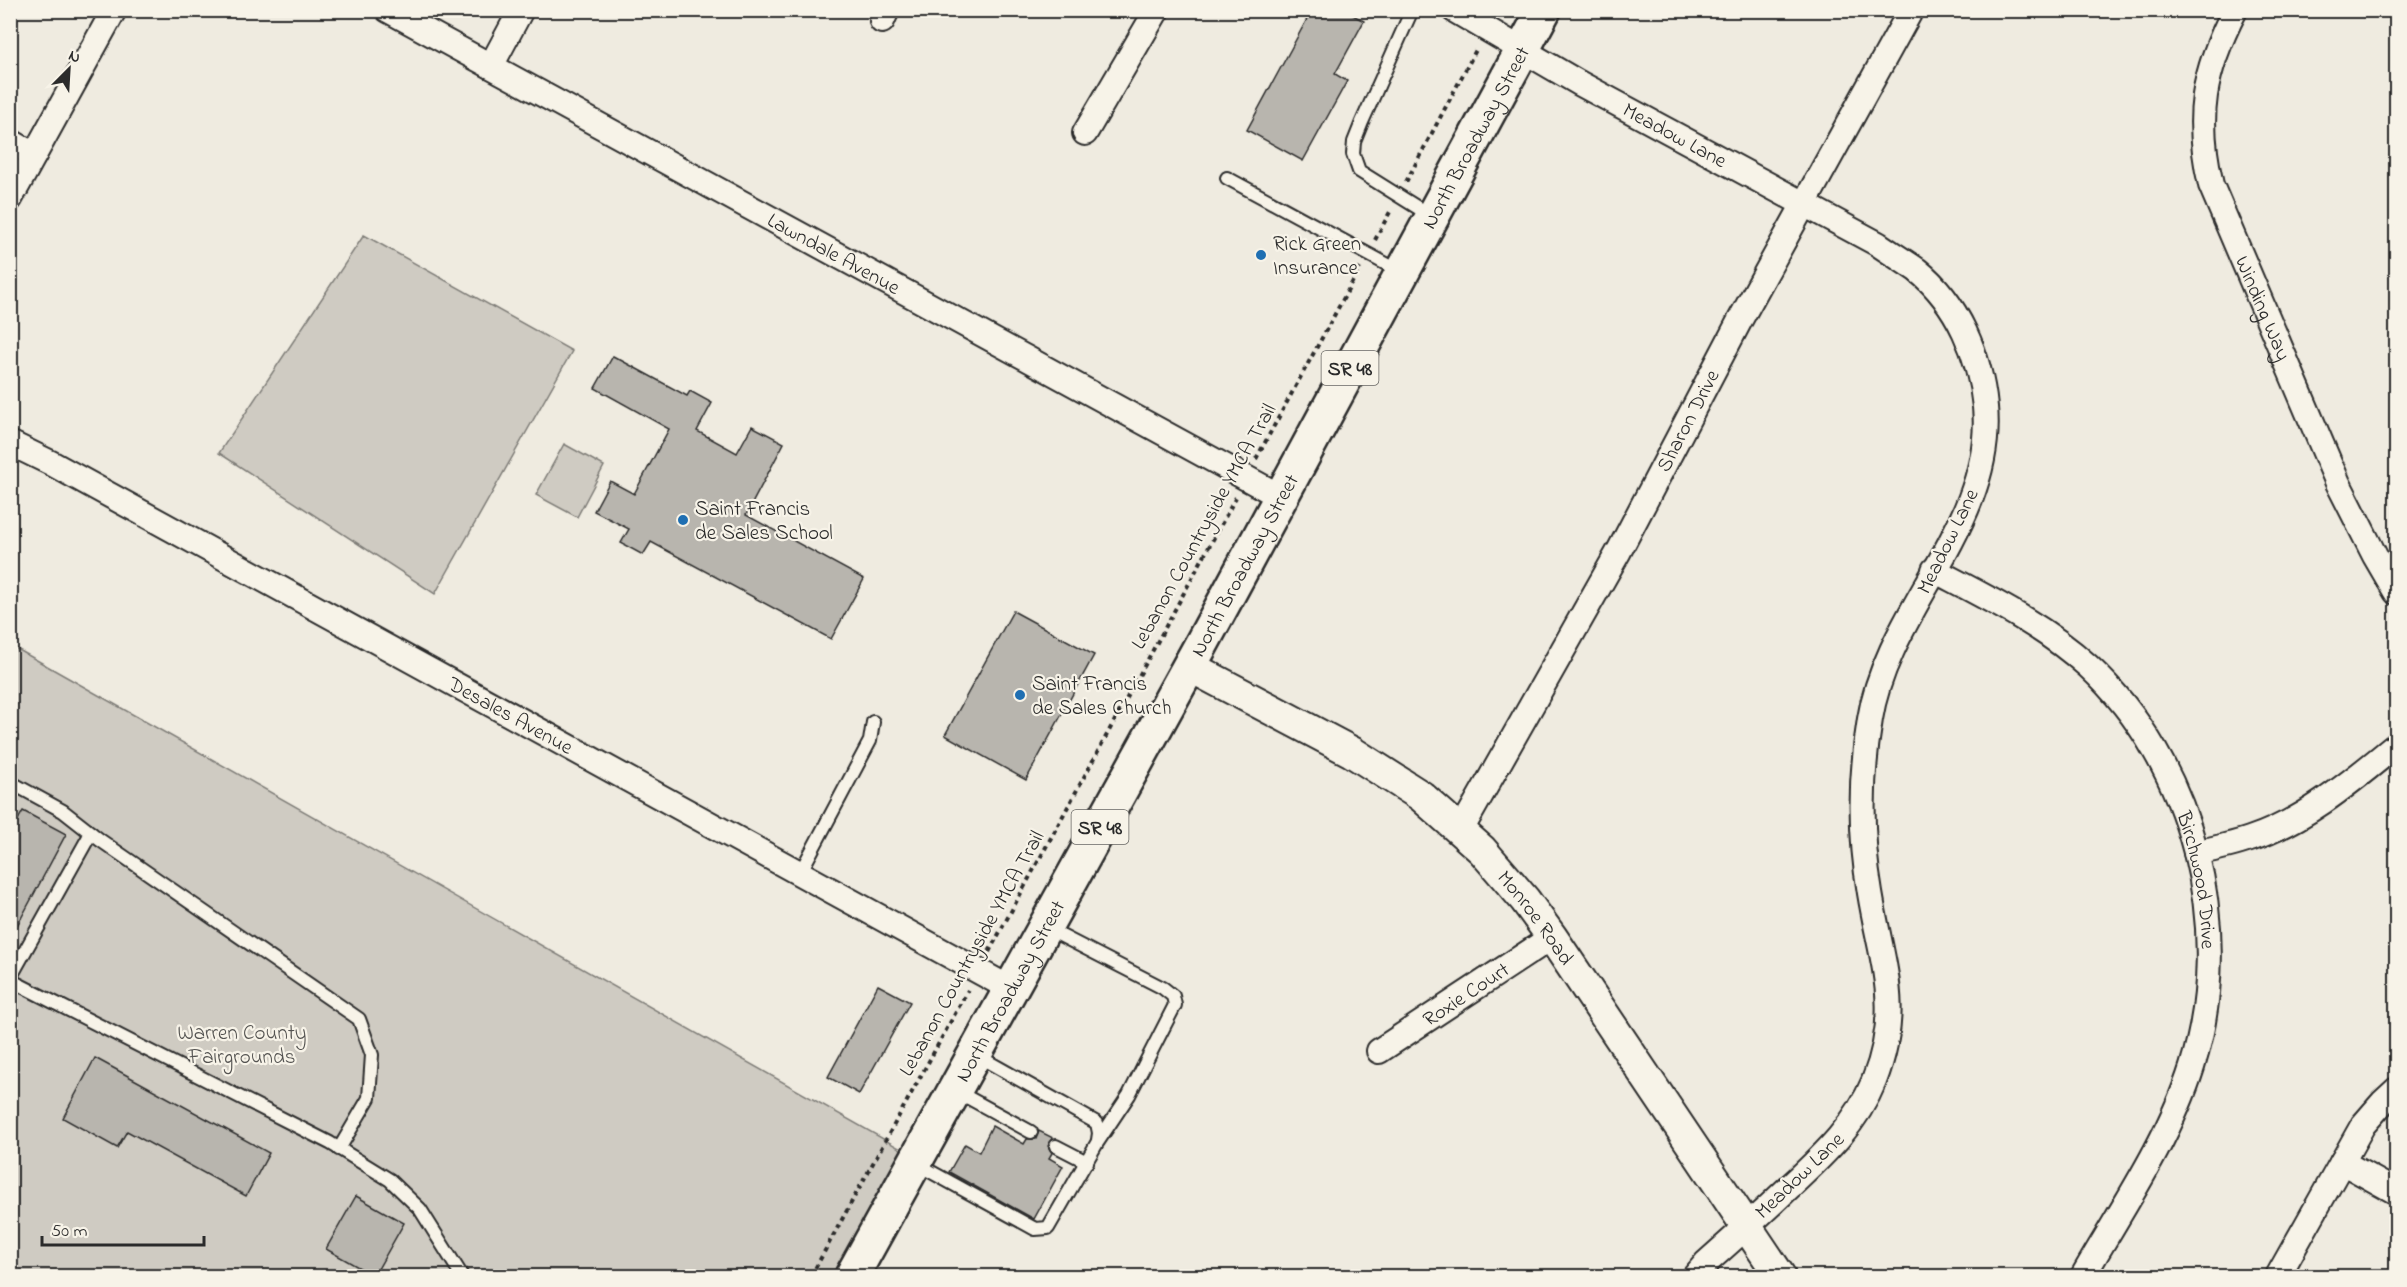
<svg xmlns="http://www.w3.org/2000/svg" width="2407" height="1287" viewBox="0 0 2407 1287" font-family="'Indie Flower',sans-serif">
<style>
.green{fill:#cfcbc2;stroke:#7d7b76;stroke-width:1.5}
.building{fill:#b8b5ae;stroke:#2b2b2b;stroke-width:1.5}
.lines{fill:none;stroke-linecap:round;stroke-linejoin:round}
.service-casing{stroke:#2b2b2b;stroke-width:16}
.minor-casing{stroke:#2b2b2b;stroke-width:28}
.tertiary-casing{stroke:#2b2b2b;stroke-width:34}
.primary-casing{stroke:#2b2b2b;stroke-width:38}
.path{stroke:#2b2b2b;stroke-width:4;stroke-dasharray:4.5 4.5;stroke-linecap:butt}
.service{stroke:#f7f3e8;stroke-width:12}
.minor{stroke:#f7f3e8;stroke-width:24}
.tertiary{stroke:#f7f3e8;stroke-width:30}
.primary{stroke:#f7f3e8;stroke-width:33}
.poi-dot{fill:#1f6fb2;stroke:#f7f3e8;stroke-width:2}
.labels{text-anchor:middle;stroke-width:4.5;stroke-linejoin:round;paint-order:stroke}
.shield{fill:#f7f3e8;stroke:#686764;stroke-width:1.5}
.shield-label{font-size:20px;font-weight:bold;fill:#2b2b2b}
.street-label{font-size:21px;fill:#2b2b2b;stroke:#f7f3e8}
.poi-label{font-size:21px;fill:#2b2b2b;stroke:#f7f3e8;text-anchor:start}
.park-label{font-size:21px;fill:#545351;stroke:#f7f3e8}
</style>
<rect width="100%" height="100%" fill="#efebe0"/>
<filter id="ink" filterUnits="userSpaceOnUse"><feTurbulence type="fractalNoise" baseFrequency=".0167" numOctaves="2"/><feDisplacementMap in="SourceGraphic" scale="12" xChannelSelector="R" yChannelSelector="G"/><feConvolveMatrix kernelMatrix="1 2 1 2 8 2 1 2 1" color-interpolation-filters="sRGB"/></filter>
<g filter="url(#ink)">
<g class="green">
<path d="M364,235L572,351L435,594L219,453Z"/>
<path d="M564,444L604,466L577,517L536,495Z"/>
<path d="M10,645L917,1158L852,1276H11Z"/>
</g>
<g class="building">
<path d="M1312,10H1344L1364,21L1335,74L1347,81L1303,161L1247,130Z"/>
<path d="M613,356L687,396L690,391L712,403L697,431L737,453L752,426L784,443L746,515L864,579L831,639L651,542L643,555L621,543L629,529L594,511L610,481L634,494L669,429L595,388Z"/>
<path d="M1013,611L1094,655L1026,780L945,735Z"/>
<path d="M23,811L66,834L10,939V834Z"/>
<path d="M878,985L910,1002L859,1094L828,1077Z"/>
<path d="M95,1058L269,1153L246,1196L127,1131L117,1148L63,1118Z"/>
<path d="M992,1126L1024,1144L1027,1139H1036L1039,1131L1053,1138L1048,1146L1052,1153L1049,1158L1063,1166L1034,1219L949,1172L965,1144L979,1152Z"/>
<path d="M356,1196L404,1223L374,1276L326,1249Z"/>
</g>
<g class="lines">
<defs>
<g id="service">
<path d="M1412,10L1362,122L1354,142L1353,154L1359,171L1431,216"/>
<path d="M1227,178L1401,272"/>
<path d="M10,782L63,811L100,840L359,1019L372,1055L369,1098L339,1149"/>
<path d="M800,873L870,741L873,722"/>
<path d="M10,978L91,833"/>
<path d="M10,980L330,1143L390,1180L420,1209L462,1276"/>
<path d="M976,1055L1097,1123L1099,1133L1098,1140"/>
<path d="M956,1091L1031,1132"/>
<path d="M1056,1146L1087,1162"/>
<path d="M915,1163L1035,1229L1048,1228L1097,1143L1129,1095L1175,1005L1173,996L1163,988L1046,928"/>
</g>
<g id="minor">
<path id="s1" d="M388,10L1281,497"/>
<path id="s2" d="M1454,10L1579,83L1878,244C1891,253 1904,261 1917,270C1958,303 1980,356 1985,407C1996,522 1887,610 1870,719C1860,778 1860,835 1870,893C1882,966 1903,1007 1874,1081C1855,1128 1819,1159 1783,1193C1758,1217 1732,1240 1706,1263L1695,1276"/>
<path id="s3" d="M2235,10C2203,72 2195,117 2211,185L2338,483L2375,556L2396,592"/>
<path d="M882,21L887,10"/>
<path d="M491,66L521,10"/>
<path d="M1085,133L1157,10"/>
<path d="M10,141L34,155"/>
<path d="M10,199L114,10"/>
<path id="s4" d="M10,443L51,463L1011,989"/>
<path id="s5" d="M1934,570C1987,598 2043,625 2088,666C2194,764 2235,930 2192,1067C2169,1140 2121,1210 2083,1276"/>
<path id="s6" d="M1461,830L1619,551L1740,320L1911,10"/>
<path d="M2196,853C2214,849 2232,845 2250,839C2305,821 2352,781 2396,745"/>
<path id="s7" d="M1379,1051L1552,937"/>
<path d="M2342,1162L2396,1192"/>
<path d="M2278,1276L2363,1125L2383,1102L2396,1090"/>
</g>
<g id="tertiary">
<path id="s8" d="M1189,666L1352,752L1421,796L1482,850L1525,900L1552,937L1780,1276"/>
</g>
<g id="primary">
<path id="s9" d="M852,1276L1201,645L1544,10"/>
</g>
</defs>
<use href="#service" class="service-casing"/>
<use href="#minor" class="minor-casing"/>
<use href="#tertiary" class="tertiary-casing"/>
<use href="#primary" class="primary-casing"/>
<g class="path">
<path d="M1406,182L1477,48"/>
<path d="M1375,240L1391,210"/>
<path d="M1256,459L1360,268"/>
<path d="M989,952L1236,497"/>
<path d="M811,1276L968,990"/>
</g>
<use href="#service" class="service"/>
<use href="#minor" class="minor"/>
<use href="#tertiary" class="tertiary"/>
<use href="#primary" class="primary"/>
</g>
</g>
<g class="poi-dot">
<circle cx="1261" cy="255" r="6"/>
<circle cx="683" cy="520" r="6"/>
<circle cx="1020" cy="695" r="6"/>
</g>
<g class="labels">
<g class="shield">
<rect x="1321.5" y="351" width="57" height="34" rx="4.5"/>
<rect x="1071.5" y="810" width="57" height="34" rx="4.5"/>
</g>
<g class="shield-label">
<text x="1350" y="375">SR 48</text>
<text x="1100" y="834">SR 48</text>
</g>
<g class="street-label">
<text dy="7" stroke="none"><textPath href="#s2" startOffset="254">Meadow Lane</textPath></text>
<text dy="7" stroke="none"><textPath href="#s9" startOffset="1298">North Broadway Street</textPath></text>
<text dy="7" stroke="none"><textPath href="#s1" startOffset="508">Lawndale Avenue</textPath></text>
<text dy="7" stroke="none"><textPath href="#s3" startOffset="315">Winding Way</textPath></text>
<text dy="7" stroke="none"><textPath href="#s6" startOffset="468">Sharon Drive</textPath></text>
<text transform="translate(1203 526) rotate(-61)" y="7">Lebanon Countryside YMCA Trail</text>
<text transform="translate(1947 541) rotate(-64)" y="7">Meadow Lane</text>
<text dy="7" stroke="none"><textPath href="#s9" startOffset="812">North Broadway Street</textPath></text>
<text dy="7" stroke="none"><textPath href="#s4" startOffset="570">Desales Avenue</textPath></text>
<text dy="7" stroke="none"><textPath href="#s5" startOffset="428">Birchwood Drive</textPath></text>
<text dy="7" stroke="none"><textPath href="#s8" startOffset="434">Monroe Road</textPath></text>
<text transform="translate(971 953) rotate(-61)" y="7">Lebanon Countryside YMCA Trail</text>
<text dy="7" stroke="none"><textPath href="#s9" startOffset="326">North Broadway Street</textPath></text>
<text dy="7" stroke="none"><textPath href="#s7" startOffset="104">Roxie Court</textPath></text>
<text transform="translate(1799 1175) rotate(-44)" y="7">Meadow Lane</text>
</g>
<g class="poi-label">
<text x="1273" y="250">Rick Green<tspan x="1273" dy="24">Insurance</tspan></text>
<text x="695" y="515">Saint Francis<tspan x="695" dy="24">de Sales School</tspan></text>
<text x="1032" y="690">Saint Francis<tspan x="1032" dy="24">de Sales Church</tspan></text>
</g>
<g class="park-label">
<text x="242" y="1039">Warren County<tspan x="242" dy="24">Fairgrounds</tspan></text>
</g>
</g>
<rect width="2407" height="1287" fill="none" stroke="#f7f3e8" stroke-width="36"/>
<rect x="18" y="18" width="2371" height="1251" fill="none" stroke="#2b2b2b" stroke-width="2" filter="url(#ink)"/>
<g transform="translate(69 69) rotate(24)" stroke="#f7f3e8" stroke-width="4.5" paint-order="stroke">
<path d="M0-4.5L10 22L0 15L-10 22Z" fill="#2b2b2b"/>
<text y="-9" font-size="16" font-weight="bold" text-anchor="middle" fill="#2b2b2b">N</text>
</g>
<path d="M42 1236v9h162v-9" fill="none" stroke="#2b2b2b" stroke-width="3"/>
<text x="51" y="1236" font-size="18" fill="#2b2b2b" stroke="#f7f3e8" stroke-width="4.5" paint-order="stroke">50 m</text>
</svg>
